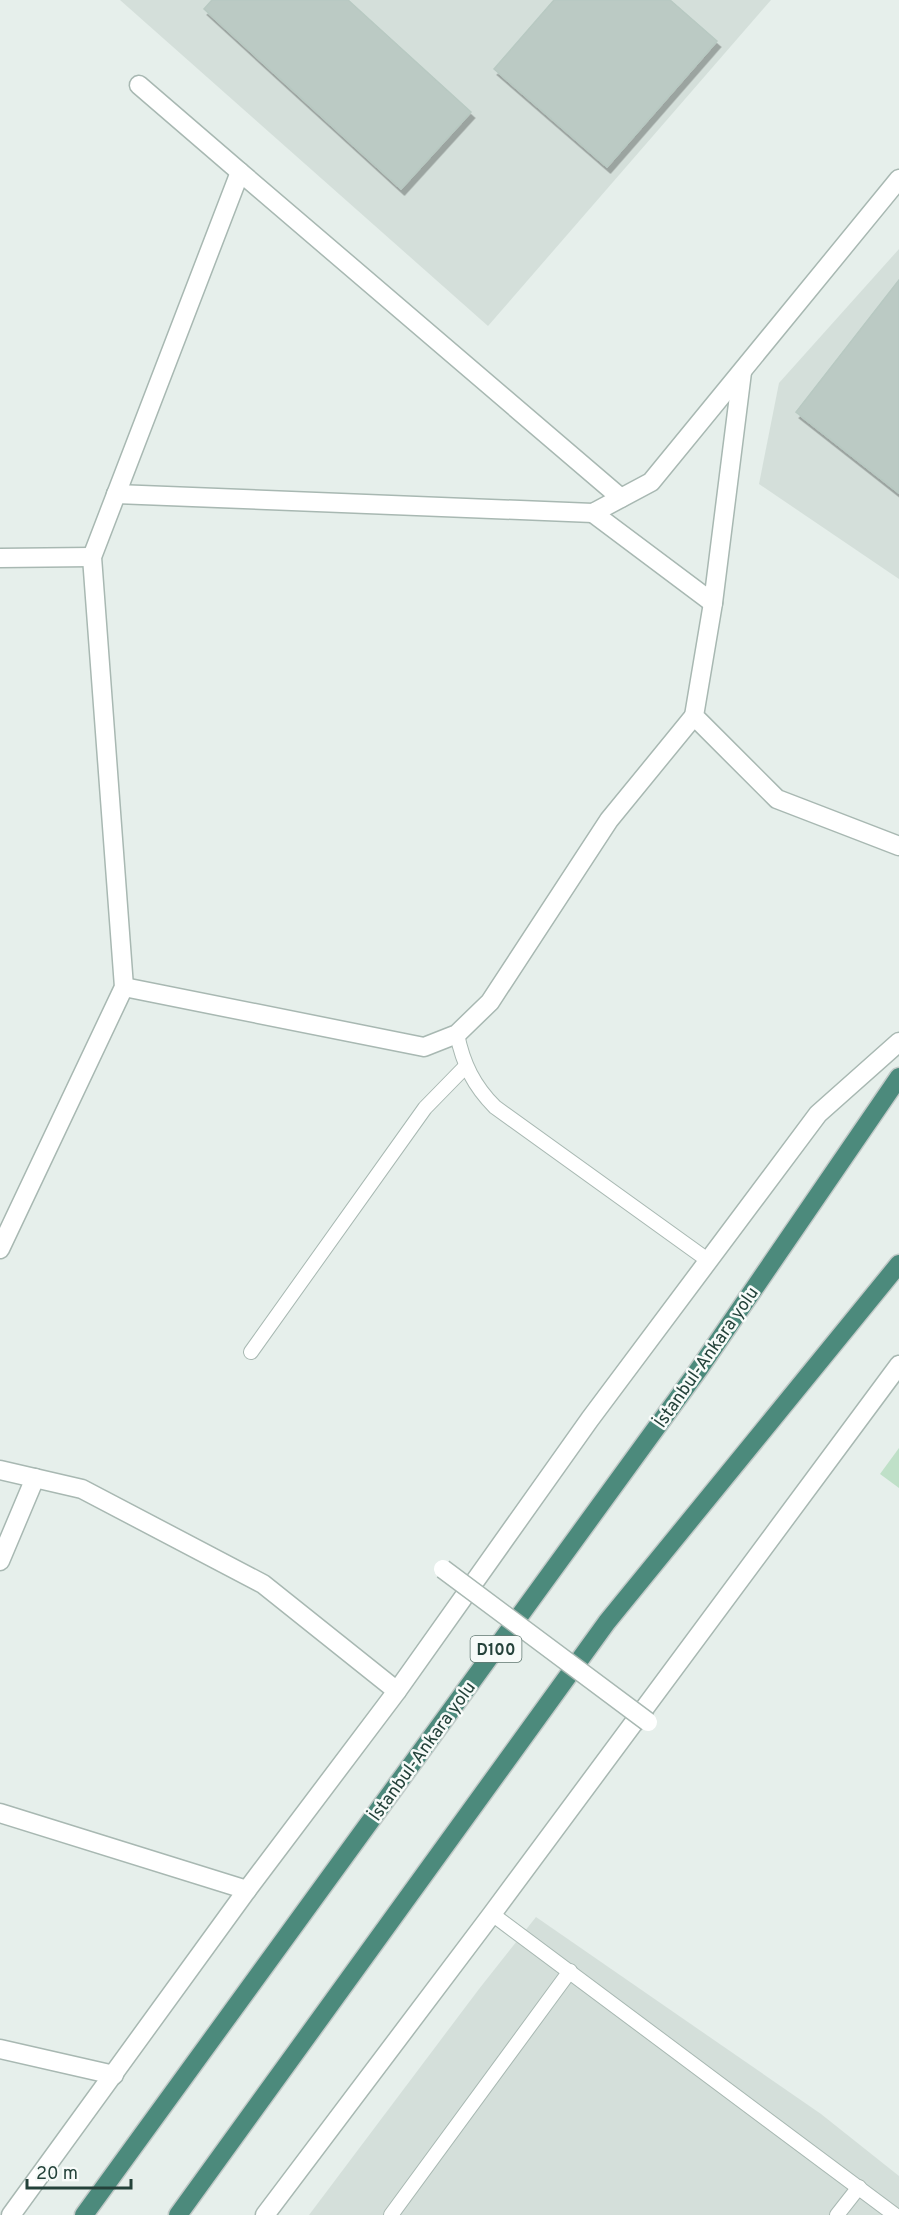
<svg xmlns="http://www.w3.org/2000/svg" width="899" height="2215" viewBox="0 0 899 2215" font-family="Overpass,sans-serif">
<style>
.built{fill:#d4dfda}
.green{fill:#bfe0c8}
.building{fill:#bbcac4;stroke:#b8c9c2;stroke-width:1.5;filter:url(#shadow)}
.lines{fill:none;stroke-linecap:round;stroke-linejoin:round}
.service-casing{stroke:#a8b8b2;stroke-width:16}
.minor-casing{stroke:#a8b8b2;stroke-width:21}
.trunk-casing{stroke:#c2cac8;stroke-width:21}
.service{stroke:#fff;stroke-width:14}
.minor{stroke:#fff;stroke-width:18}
.trunk{stroke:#4c8a7c;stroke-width:18}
.pedestrian-bridge-casing{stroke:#a8b8b2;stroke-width:21;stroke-linecap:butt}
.pedestrian-bridge{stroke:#fff;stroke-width:18}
.labels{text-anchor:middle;stroke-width:5;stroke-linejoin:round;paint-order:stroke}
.shield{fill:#f7fbf9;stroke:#637a73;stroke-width:1.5}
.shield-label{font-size:16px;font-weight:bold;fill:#24423a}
.street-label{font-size:18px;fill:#24423a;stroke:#f7fbf9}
</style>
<defs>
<filter id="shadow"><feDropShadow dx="3.5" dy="6" stdDeviation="0" flood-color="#0004"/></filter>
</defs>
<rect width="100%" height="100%" fill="#e6efeb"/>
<g class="built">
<path d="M120,0H771L488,326Z"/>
<path d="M899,249V579L759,484L779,383Z"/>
<path d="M536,1917L821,2114L899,2176V2215H309L479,1989Z"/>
</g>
<path class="green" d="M899,1448V1488L880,1474Z"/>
<g class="building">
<path d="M212,0H348L471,112L401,189L204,9Z"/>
<path d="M554,0H670L717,41L607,167L494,69Z"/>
<path d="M899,280V493L796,412Z"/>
</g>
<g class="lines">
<defs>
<g id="service">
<path d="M457,1034C463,1064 474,1086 495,1107L709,1261"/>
<path d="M251,1352L425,1108L466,1066"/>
<path d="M492,1914L895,2215"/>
<path d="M391,2215L570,1971"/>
<path d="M837,2215L859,2187"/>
</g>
<g id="minor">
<path d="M139,85L240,172"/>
<path d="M742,372L713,603L694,716L777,799L899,846"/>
<path d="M116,494L593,513L651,482L899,179"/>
<path d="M593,513L713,603"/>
<path d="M0,558L92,557"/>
<path d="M124,987L424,1047L457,1034L490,1002L609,820L694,716"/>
<path d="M0,1249L124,987L92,557L240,172L621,498"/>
<path d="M0,1470L82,1489L263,1584L397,1691"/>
<path d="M0,1561L35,1478"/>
<path d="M0,1813L247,1890"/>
<path d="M0,2049L114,2075"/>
<path d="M11,2215L247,1890L397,1691L590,1419L818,1114L899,1042"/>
<path d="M265,2215L492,1914L899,1365"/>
</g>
<g id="trunk">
<path d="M84,2215L699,1369L899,1077"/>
<path d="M178,2215L607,1622L899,1264"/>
</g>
</defs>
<use href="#service" class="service-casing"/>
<use href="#minor" class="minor-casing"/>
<use href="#trunk" class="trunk-casing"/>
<use href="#service" class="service"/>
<use href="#minor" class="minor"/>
<use href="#trunk" class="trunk"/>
<defs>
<path id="pedestrian-bridge" d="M443,1569L648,1722"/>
</defs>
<use href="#pedestrian-bridge" class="pedestrian-bridge-casing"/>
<use href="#pedestrian-bridge" class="pedestrian-bridge"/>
</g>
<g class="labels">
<rect class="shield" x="470.5" y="1636" width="51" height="26" rx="4.5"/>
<g class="shield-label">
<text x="496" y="1655">D100</text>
</g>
<g class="street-label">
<text transform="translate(706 1357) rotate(-55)" y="6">İstanbul-Ankara yolu</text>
<text transform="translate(422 1751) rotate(-54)" y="6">İstanbul-Ankara yolu</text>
</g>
</g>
<path d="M27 2179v9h104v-9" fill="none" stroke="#24423a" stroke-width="3"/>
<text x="36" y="2179" font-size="18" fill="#24423a" stroke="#f7fbf9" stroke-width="4.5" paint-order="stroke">20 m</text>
</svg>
